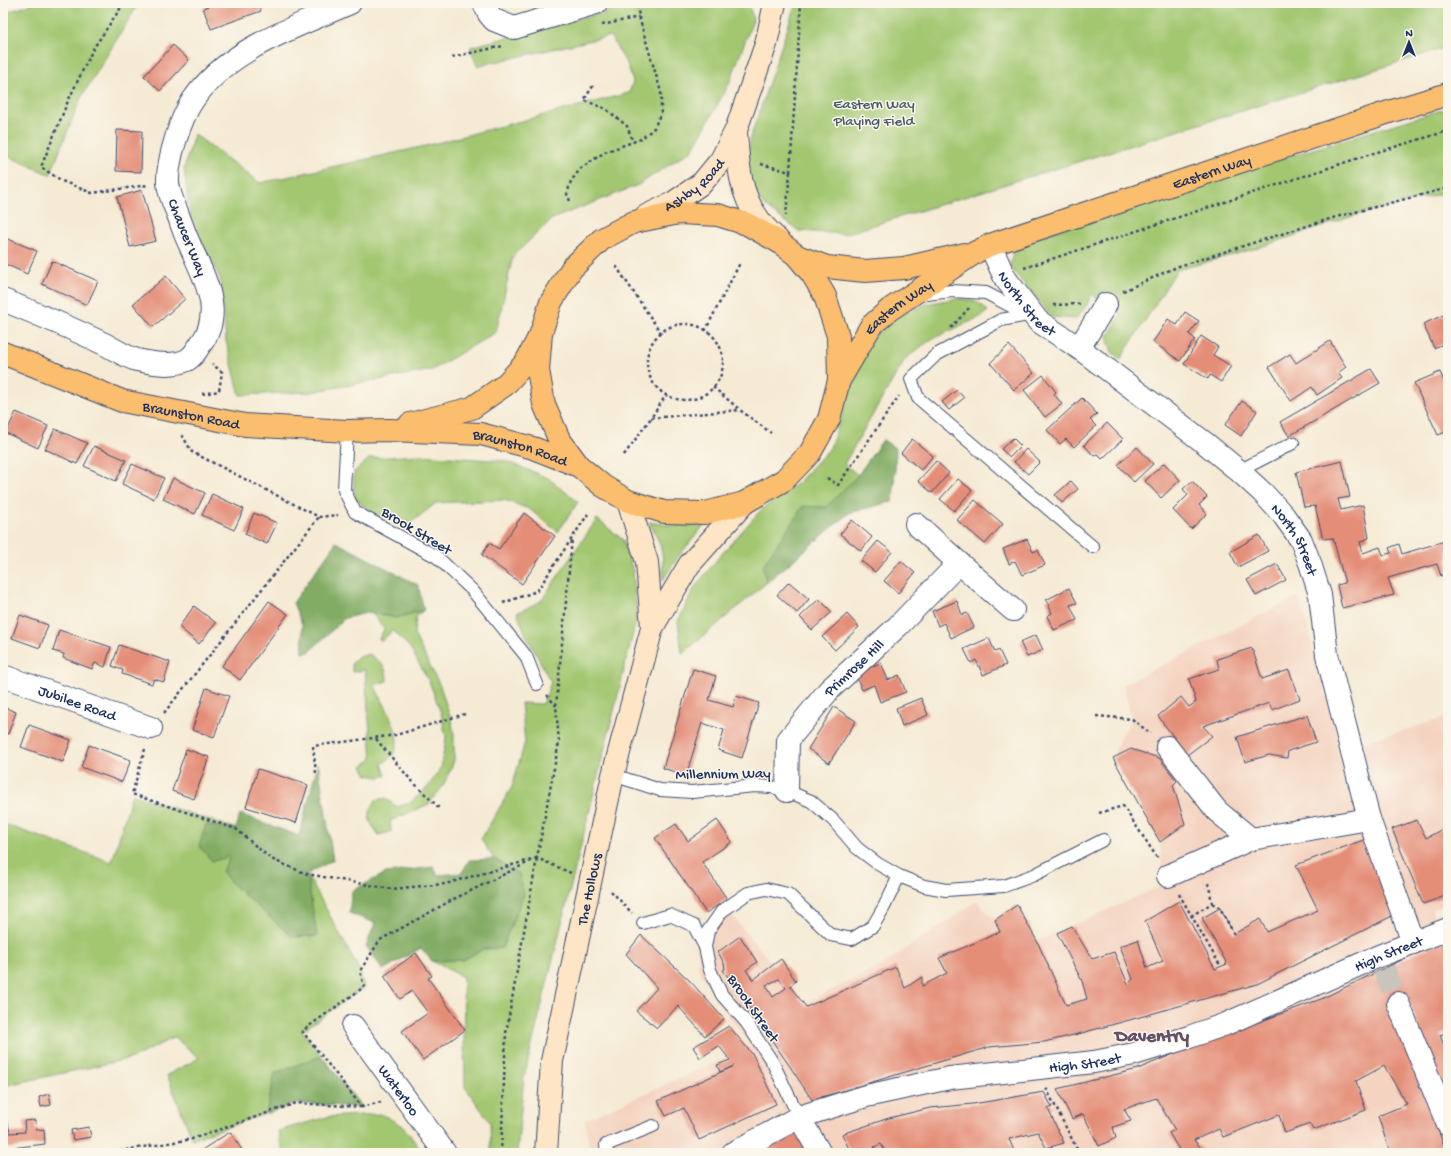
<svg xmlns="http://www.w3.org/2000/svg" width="1451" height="1156" viewBox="0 0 1451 1156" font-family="'Gochi Hand',sans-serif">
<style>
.built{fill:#f4d3c0}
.green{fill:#a3c771;stroke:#5f7b68}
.forest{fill:#82ac63;stroke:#4e6e60}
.building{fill:#e48e78;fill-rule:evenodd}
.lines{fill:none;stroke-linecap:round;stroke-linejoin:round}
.street-tunnel{stroke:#c9c5bc;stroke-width:22;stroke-dasharray:22 11;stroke-linecap:butt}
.lane-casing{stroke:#3c4b70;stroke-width:14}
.street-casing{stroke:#3c4b70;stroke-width:24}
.secondary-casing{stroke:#3c4b70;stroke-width:24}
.primary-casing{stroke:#3c4b70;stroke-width:24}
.path{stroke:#3c4b70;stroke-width:2.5;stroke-dasharray:3 3;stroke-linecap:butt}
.lane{stroke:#fff;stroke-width:12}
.street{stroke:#fff;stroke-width:22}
.secondary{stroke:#fde5c5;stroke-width:22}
.primary{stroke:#fbbd6e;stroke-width:22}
.labels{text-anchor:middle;stroke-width:3;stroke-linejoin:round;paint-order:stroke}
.park-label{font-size:15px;fill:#445d64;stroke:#fbf7ec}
.street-label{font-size:15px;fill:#1b2f5e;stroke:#fbf7ec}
.district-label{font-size:19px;font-weight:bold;fill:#615067;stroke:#fbf7ec}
</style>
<rect width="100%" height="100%" fill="#fbf7ec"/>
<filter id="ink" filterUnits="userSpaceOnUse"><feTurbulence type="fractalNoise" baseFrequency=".025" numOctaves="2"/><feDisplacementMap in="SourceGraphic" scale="8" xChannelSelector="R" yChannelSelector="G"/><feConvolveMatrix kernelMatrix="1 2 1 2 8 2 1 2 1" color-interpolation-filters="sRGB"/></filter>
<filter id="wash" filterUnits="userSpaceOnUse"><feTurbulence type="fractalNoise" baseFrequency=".012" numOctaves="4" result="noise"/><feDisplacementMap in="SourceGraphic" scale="16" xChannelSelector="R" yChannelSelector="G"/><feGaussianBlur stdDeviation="0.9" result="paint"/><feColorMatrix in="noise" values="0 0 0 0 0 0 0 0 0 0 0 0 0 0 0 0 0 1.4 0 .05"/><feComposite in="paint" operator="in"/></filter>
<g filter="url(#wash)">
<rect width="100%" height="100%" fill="#f5ead4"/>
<path class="built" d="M1299,596L1341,749L1448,717V902L1432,910L1442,942L1448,940V1153H590L585,1120L750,1047L700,973L697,943L729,912L805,1003L879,967L977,901L995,920L1017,905L1038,941L1163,885L1160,842L1113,758L1120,738L1132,719L1123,685Z"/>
<g class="green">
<path d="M34,3H139L81,98L50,175L3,154V14Z"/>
<path d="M647,3H749L753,20L729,84L692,150L638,185L552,219L513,256L496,332L432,370L311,392L240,395L226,341L220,278L191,221L184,169L194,134L260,183L421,147L629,93L633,82L628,66L610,36L477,66L470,47L617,9Z"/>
<path d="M796,3H1448V47L845,234L799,231L763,205L746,171L751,136Z"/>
<path d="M1448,108V192L1356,215L1254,249L1177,270L1120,360L1112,352L1107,338L1121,314L1091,294L1087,305L1076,319L1052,317L1010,267L1013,252L1026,241L1208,181Z"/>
<path d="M958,298L976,301L988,311L980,317L930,340L905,359L844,464L858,475L883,440L896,449L893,501L849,513L682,654L678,621L695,587L719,557L761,510L799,482L830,448L868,343L894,318L926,304Z"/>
<path d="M419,455L506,461L548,478L578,502L558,532L529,509L504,500L436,503L407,526L374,515L354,497V472L370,458Z"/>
<path d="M597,519L623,540L633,571L637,617L524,1077L517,1153H491L490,1122L465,1087L463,977L432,961L463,960L483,949L502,948L519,874L494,859L481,839L512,787L525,742L521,703L543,704L551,682L527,637L517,613L541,601Z"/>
<path d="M649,522L674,526L705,524L678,557L663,580C664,555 662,544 649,522Z"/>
<path d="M424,610L416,617L414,634L440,686L452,723L454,734V761L443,786L429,804L390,821L391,832L378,835C369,819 365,818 376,800L386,798L397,807L410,803L427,788L441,768L446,737L441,713L429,681L410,648L393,630L382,641L379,639L384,629L371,612L396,618Z"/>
<path d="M369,654C380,662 387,666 387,681L374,685C382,701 405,736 394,753C392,757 386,761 382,764L386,776L379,777L367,775L362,766L372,759L365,670L352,672V663L359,657Z"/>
<path d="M132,794L236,829L307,874L360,971L364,987L302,1031L362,1107L296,1103L192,1139L167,1075L199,1058L174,1037L133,1058L3,1086V824L112,862Z"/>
<path d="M381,1114L403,1126L423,1153H283L278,1131L327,1117Z"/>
</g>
<g class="forest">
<path d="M883,440L896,449L893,501L849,513L766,583L763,565L803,506L826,507L858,475Z"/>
<path d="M336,542L418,585L424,610L396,618L371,612L345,618L309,652L303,653L302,624L293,603Z"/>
<path d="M318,763L333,860L307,874L317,936L292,937L232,884L222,871L230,857L212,861L199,846L206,825L236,829L240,814L299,836Z"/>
<path d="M494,859L519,874L524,894L502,948L483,949L463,960L432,961L421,948L383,970L366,946L375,923L349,913L352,891L386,873L433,867L438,875L462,873L469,860Z"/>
<path d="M321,1056L362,1107L296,1103L266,1114L275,1073Z"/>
</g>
<g id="blocks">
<g class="building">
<path d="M216,3H258L261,11L211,29L203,8Z"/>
<path d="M173,45L189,60L160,91L144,76Z"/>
<path d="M117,130L142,131L141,172L116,171Z"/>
<path d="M142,190L156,241L130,247L117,197Z"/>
<path d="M3,237L37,251L27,274L3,263Z"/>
<path d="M52,261L98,281L87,305L42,284Z"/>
<path d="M166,276L185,299L153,327L133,304Z"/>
<path d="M1185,312L1199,321L1189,334L1195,339L1180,361L1153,342L1168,319L1177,325Z"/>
<path d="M1448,313V342L1434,348L1423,324Z"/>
<path d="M1201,336L1218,347L1213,355L1231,366L1221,382L1210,375L1208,379L1184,364Z"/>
<path d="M1330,341L1346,367L1338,373L1342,378L1317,395L1312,387L1291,401L1269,367L1290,354L1296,363Z"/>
<path d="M1009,345L1034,373L1014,390L990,363Z"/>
<path d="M1371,369L1380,383L1289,436L1280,422Z"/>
<path d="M1440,372L1448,390V431L1438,435L1414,383Z"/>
<path d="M1043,375L1056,392L1054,394L1062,404L1045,417L1024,390Z"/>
<path d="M957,390L964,398L949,410L942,402Z"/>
<path d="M1082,398L1097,414L1090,420L1096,426L1074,447L1066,439L1060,444L1047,430Z"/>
<path d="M1242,401L1257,411L1241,436L1225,425Z"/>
<path d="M16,412L48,426L38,448L6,433Z"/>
<path d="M1107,423L1123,439L1102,459L1097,454L1094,456L1084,445Z"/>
<path d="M55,429L87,443L77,464L45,449Z"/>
<path d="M1013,438L1021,446L1010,457L1001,449Z"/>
<path d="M912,439L933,456L921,470L901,453Z"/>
<path d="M94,446L126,460L116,481L84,466Z"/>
<path d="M1137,447L1153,464L1134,482L1118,465Z"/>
<path d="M1026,449L1040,462L1028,474L1014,462Z"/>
<path d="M936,461L949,473L932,493L918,481Z"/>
<path d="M1342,461L1350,497L1338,499L1341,510L1363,505L1369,538L1360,542L1363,553L1380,547L1383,555L1391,553L1389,548L1399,544L1402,554L1448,540V574L1441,576L1437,564L1388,578L1394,595L1342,608L1337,585L1345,583L1333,538L1323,539L1315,506L1304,507L1296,472Z"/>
<path d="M1164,463L1180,480L1161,498L1145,481Z"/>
<path d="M132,464L164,478L154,499L122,484Z"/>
<path d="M173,478L205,493L195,514L163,499Z"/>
<path d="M958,479L972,490L954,511L940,499Z"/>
<path d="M1071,481L1078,489L1062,503L1055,495Z"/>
<path d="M1192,481L1207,497L1199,505L1207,514L1191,529L1173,510L1188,495L1183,489Z"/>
<path d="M212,494L244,509L234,530L202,515Z"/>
<path d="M975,500L1003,524L985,544L957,520Z"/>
<path d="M254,513L277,523L267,544L245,534Z"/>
<path d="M524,513L555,536L522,584L482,555L489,543L499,549Z"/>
<path d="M852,520L872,537L861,551L840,534Z"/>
<path d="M1259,535L1268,551L1238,567L1230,552Z"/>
<path d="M1027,539L1033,552L1038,550L1045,565L1022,575L1015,561L1009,564L1003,549Z"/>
<path d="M878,541L892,552L875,572L861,561Z"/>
<path d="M901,561L915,573L898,593L884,581Z"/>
<path d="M1277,564L1286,580L1256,596L1247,580Z"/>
<path d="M789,582L809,599L797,613L777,595Z"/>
<path d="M1069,588L1077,603L1070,605L1077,620L1054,630L1047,616L1052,613L1046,600Z"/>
<path d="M819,599L832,612L812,630L800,617Z"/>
<path d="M269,601L288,614L240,680L222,666Z"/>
<path d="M957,601L962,615L967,613L974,627L951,638L944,623L938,626L932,611Z"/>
<path d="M194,606L216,623L199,644L179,627Z"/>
<path d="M847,614L859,627L835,650L822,637Z"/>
<path d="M20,615L48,625L40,648L12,638Z"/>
<path d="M59,630L111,647L105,667L95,663L92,669L63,658L64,654L53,651Z"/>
<path d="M1036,635L1043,650L1027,657L1020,642Z"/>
<path d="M989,638L995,652L999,650L1006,665L983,675L976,660L971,663L964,649Z"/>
<path d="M119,645L170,662L164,682L154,679L152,684L122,674L123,670L112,666Z"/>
<path d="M1252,648L1262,679L1289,670L1300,699L1272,710L1269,703L1203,726L1212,736L1187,755L1158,716L1181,697L1189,707L1196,702L1189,679L1219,669L1217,659Z"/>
<path d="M881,663L888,680L899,675L906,692L880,702L874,685L862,690L855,673Z"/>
<path d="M693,669L716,676L709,700L733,707L736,696L759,703L742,758L718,750L724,730L702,723L686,776L663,768Z"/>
<path d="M206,688L229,696L214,737L192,730Z"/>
<path d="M921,698L928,715L902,726L896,708Z"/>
<path d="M3,707L16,712L8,734L3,732Z"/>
<path d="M834,707L856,721L829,763L808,749Z"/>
<path d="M1307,715L1316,742L1288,751L1287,758L1269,755L1245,762L1237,737Z"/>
<path d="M29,725L71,740L63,762L21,747Z"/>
<path d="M89,745L131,760L122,782L81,767Z"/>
<path d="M186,749L209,757L194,799L172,791Z"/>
<path d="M1131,749L1159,758L1177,781L1173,785L1185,824L1160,842L1113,758Z"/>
<path d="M258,769L308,785L296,823L246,807Z"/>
<path d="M717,820L732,842L702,862L727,899L706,913L655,838L676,824L688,841Z"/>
<path d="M1417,820L1426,838L1448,826V895L1423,904L1392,829Z"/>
<path d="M1366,839L1396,914L1257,984L1133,1019L1078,1034L1044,1042L989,1047L812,1100L791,1068L723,970L725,969L724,963L718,952L740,936L757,962L746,970L753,980L781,959L796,981L790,986L806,1007L896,967L905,988L922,977V986L947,973L939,958L1000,932L995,920L1017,905L1037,941L1066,1005L1087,999L1082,981L1057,933L1072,926L1092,959L1114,952L1128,984L1133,979L1120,946L1138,940L1147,968L1163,961L1145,921L1179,901L1215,969L1227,964L1202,918L1220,908L1234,934L1260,919L1267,932L1318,910L1296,865ZM779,979L786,988L773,997L766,985Z"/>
<path d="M641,935L690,981L724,1019L705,1036L678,1006L657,1028L636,1011L657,988L626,954Z"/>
<path d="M1448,940V1032L1440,1035L1448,1056V1087L1441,1088L1409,1001L1390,1005L1447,1153H1390L1378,1116L1407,1104L1384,1066L1356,1081L1366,1110L1313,1130L1310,1124L1285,1133L1279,1115L1223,1137L1219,1129L1194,1140L1205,1153H1181L1169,1133L1175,1130L1156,1098L1124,1109L1131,1121L1113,1127L1116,1138L1099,1146L1083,1114L1072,1119L1057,1089L1138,1069L1183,1050L1321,999L1416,953Z"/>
<path d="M416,953L432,976L428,978L465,1030L423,1060L402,1031L428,1013L412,991L400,999L384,976Z"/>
<path d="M729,1026L753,1055L776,1104L699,1140L684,1108L666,1116L658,1101L734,1066L720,1072L717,1065L730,1060L719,1046L700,1058L693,1047Z"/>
<path d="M1044,1092L1052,1107L1048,1109L1064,1143L1046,1148L1038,1132L1009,1139L1015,1153H995L993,1149L982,1151L981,1153H886L881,1144L874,1147L877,1153H851L842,1134L889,1118L930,1108L973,1104Z"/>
<path d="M49,1094L51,1105L41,1107L39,1097Z"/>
<path d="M35,1120L36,1130L44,1129L45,1144L3,1149V1124L8,1123L10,1133L25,1132L24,1121Z"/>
<path d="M89,1127L91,1137L73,1140L71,1130Z"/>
<path d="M794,1129L810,1153H754Z"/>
<path d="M230,1132L244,1153H197Z"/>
</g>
</g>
</g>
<g filter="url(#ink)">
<use href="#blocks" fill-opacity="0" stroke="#3c4b70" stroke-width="1"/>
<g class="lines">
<path class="street-tunnel" d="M1384,969L1398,1003"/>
<defs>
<g id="lane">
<path d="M918,295L952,291L986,293L1028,315"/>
<path d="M1028,315L1001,320L936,355L911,379L918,398L1093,547"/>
<path d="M347,431L344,490L355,512L437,557L472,590L526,656L537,684"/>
<path d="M1239,471L1293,443"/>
<path d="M613,775L660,790L692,792L755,786L772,787L787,791L811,801L833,820L857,848L878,864L899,876L924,886L946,890L1004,886L1034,875L1103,840"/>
<path d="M643,923L670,915L694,926L705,947"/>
<path d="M799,1117L773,1063L746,1022L722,995L710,970L705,947L708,931L722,911L748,893L766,889L788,894L831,935L852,939L873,926L884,907L899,876"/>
<path d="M607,1153L606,1145L653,1126"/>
</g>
<g id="street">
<path d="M484,3L489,14L494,20L514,28L596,3"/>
<path id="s1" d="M990,245L1005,278L1038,321L1079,348L1205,443L1239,471L1263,493L1284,516L1301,540L1310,563L1320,595L1327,655L1369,819L1413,943"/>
<path d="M3,300C35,313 67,326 98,341C110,346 125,357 137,360C152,363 172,367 187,360C192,357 197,350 200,345C226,312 203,276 189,243C184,233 181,222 177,212C173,203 169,192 168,183C167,161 180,119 193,100C229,48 294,28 350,3"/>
<path d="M1079,348L1106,304"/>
<path d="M916,524L959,563"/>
<path id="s2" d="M3,676L151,728"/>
<path d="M1167,747L1217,811L1251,839"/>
<path id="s3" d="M787,791L788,740L829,690L898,626L959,563L1013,610"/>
<path d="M1168,876L1251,839L1369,819"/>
<path d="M1398,1003L1448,1125"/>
<path id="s4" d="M353,1026L445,1153"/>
<path d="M799,1117L820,1153"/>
<path id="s5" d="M733,1153L799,1117L866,1096L950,1078L1094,1062L1134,1054L1189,1037L1226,1024L1379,956L1448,929"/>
</g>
<g id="secondary">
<path d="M736,131C738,161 739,193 758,218C763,226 770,232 777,239"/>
<path id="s6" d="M646,216L673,203L702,183L721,160L736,130L766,44L775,3"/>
<path d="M628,501L647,562L652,628"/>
<path id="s7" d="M546,1153L552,1061L613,775L652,628L689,565L744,503"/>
</g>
<g id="primary">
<path d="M797,256L827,267L865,271L904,268L965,254"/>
<path id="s8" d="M3,353L122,401L245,425L347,431L389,430L481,434L533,448L579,466L603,486L628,501L664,512L705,513L744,503L784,480L810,453L829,419L839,380L838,336L825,296L812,274L796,255L779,242L747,224L718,215L679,213L634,222L602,239L572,268L551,302L541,333L538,370L544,404L559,439L579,466"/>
<path id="s9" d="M840,379L871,326L889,310L976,252L990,245L1389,112L1448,94"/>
<path d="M410,424L472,408L505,385L526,362L538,339"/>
</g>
</defs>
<use href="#lane" class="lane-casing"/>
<use href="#street" class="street-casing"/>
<use href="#secondary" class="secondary-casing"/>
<use href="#primary" class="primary-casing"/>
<g class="path">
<path d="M124,3L93,49L68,101L41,167L62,181L92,193L148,185"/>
<path d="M602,25L639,17"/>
<path d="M452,57L503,46"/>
<path d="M593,86L584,100L606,109L627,126L633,142"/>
<path d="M761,164L790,172L786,215"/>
<path d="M790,172L801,3"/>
<path d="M570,201L567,194L571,181L581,168L605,152L641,139L654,128L661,113V92L639,17L637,3"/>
<path d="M616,266L661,333"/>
<path d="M1024,268L1374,153L1448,131"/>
<path d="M1123,291L1179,266L1336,217L1448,188"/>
<path d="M1053,305L1080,304"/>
<circle cx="685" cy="362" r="38"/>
<path d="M951,328L969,308"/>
<path d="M705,331L740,263"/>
<path d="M713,387L740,410"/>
<path d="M202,394L219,391L222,372L212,364"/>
<path d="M651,418L740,410L771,433"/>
<path d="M182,435L192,452L319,517L338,515"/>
<path d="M624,455L651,418L666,395"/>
<path d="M827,478L838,485L899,396"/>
<path d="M503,603L537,591L588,514"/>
<path d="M547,695L556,706"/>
<path d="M164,713L319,517"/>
<path d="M1096,716L1132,719L1151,734"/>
<path d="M376,739L410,779L439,808"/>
<path d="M145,749L132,794L236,829L271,859L307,874L391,889L445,884L537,858"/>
<path d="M316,773L313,746L396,735L465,714"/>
<path d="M1099,813L1123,806L1158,859"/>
<path d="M571,873L537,858L559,742L556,706L572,539"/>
<path d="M611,891L632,913"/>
<path d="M1179,894L1221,967"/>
<path d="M1212,903L1220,908L1234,934"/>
<path d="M1191,916L1212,903L1209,886L1207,881"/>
<path d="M1046,1088L1079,1153"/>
<path d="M381,1102L362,1107L302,1031L364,987L360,971L380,940L452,900L531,861"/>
<path d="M108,1153L192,1139L296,1103L362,1107"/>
<path d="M501,1153L506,1033L537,858"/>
</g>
<use href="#lane" class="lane"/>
<use href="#street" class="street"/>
<use href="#secondary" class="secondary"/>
<use href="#primary" class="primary"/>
</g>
</g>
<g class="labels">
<g class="park-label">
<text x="874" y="108">Eastern Way<tspan x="874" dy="17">Playing Field</tspan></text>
</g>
<g class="street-label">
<text dy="5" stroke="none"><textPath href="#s9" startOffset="439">Eastern Way</textPath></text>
<text dy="5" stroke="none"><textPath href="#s6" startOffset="58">Ashby Road</textPath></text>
<text transform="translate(188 237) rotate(68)" y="5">Chaucer Way</text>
<text dy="5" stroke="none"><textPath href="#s1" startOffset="70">North Street</textPath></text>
<text dy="5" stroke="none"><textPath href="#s9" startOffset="94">Eastern Way</textPath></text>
<text dy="5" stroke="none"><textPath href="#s8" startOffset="199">Braunston Road</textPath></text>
<text dy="5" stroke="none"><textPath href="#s8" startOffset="531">Braunston Road</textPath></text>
<text transform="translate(417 530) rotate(31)" y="5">Brook Street</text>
<text dy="5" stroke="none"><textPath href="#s1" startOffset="431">North Street</textPath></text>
<text dy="5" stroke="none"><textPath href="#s3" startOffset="149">Primrose Hill</textPath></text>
<text dy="5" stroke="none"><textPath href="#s2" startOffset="79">Jubilee Road</textPath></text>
<text transform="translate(723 773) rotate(-1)" y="5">Millennium Way</text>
<text dy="5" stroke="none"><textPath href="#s7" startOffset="268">The Hollows</textPath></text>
<text dy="5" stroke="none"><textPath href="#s5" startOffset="691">High Street</textPath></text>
<text transform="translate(754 1008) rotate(55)" y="5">Brook Street</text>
<text dy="5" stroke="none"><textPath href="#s5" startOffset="367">High Street</textPath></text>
<text dy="5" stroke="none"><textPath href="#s4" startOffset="79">Waterloo</textPath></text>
</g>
<g class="district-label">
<text x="1152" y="1041">Daventry</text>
</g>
</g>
<rect width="1451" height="1156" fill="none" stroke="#fbf7ec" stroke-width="16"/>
<g transform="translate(1409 42)" stroke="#fbf7ec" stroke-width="3" paint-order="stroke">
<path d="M0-3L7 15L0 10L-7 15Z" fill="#1b2f5e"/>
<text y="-6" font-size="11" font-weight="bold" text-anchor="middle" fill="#1b2f5e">N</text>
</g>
</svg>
